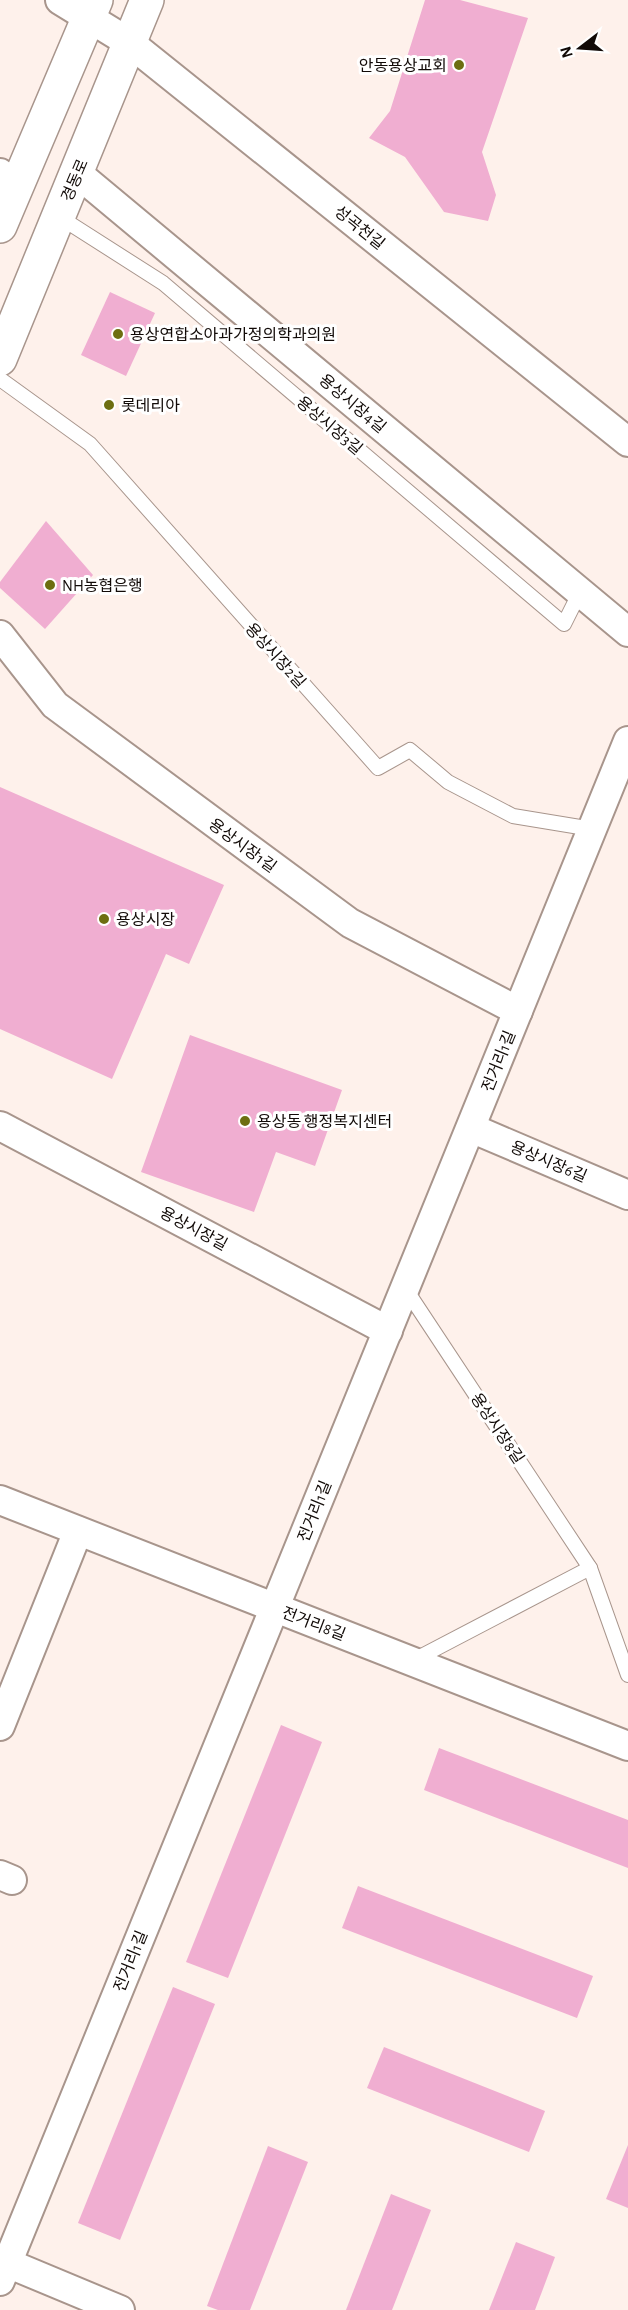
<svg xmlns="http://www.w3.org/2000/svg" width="628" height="2310" viewBox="0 0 628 2310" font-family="'Alegreya Sans','Noto Sans KR',sans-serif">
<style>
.building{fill:#f0aed1}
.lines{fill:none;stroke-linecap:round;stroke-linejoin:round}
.service-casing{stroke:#a8958c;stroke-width:16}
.minor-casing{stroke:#a8958c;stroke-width:32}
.tertiary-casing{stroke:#a8958c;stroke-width:36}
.service{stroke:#fff;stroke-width:14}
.minor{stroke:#fff;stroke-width:28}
.tertiary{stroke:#fff;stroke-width:33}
.poi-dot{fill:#6d6e11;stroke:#fff;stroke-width:2}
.labels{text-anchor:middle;stroke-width:6;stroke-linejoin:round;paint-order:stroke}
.poi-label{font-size:16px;fill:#110a07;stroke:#fff;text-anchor:start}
.street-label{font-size:16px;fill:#110a07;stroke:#fff}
</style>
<rect width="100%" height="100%" fill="#fef1eb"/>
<g class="building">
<path d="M425,0H460L528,18L482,152L496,195L488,221L444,212L405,157L369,138L390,111Z"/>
<path d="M110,292L155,313L126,376L81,355Z"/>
<path d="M46,521L93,575L45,629L0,588V582Z"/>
<path d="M0,787L224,885L189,964L166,954L112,1079L0,1029Z"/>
<path d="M190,1035L342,1090L315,1166L276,1152L254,1212L141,1172Z"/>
<path d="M281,1725L322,1742L228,1978L186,1962Z"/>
<path d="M439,1748L628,1820V1868L424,1790Z"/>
<path d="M358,1886L593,1976L577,2018L342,1928Z"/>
<path d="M173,1987L215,2004L120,2240L78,2223Z"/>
<path d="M384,2047L545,2111L529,2152L367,2088Z"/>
<path d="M628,2145V2208L606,2199Z"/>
<path d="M268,2146L308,2162L250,2310H218L207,2306Z"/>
<path d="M391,2194L431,2210L392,2310H346Z"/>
<path d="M516,2242L555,2257L535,2310H489Z"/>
</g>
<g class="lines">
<defs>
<g id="service">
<path d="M58,216L163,283L564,624L580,592"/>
<path d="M0,379L90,444L378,768L410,750L448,782L513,816L592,829"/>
<path d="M405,1288L590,1568L628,1675"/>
<path d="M414,1660L590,1568"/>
</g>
<g id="minor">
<path d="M60,0L130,43L628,442"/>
<path d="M0,173L16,187"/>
<path d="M77,173L628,632"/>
<path d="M0,635L55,705L350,923L518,1011"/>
<path d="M0,1126L388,1331"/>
<path d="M471,1128L628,1195"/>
<path d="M0,1500L628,1746"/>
<path d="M0,1726L78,1531"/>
<path d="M0,1875L12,1880"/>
<path d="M0,2260L120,2310"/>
<path d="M0,2281L628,741"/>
</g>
<g id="tertiary">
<path d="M0,226L96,0"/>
<path d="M0,359L147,0"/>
</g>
</defs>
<use href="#service" class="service-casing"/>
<use href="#minor" class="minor-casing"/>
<use href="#tertiary" class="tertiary-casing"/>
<use href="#service" class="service"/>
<use href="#minor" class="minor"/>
<use href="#tertiary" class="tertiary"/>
</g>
<g class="poi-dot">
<circle cx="459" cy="65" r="6"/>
<circle cx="118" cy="334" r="6"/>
<circle cx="109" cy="405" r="6"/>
<circle cx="50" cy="585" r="6"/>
<circle cx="104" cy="919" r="6"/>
<circle cx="245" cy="1121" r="6"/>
</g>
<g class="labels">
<g class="poi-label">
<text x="447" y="71" text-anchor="end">안동용상교회</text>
<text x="130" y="340">용상연합소아과가정의학과의원</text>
<text x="121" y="411">롯데리아</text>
<text x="62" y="591">NH농협은행</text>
<text x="116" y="925">용상시장</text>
<text x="257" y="1127">용상동 행정복지센터</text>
</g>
<g class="street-label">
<text transform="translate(74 180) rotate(-67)" y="6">경동로</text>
<text transform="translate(360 227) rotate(39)" y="6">성곡천길</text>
<text transform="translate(353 403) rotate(40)" y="6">용상시장4길</text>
<text transform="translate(330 425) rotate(40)" y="6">용상시장3길</text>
<text transform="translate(276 655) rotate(48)" y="6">용상시장2길</text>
<text transform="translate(243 845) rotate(36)" y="6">용상시장1길</text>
<text transform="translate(498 1061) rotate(-68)" y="6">전거리1길</text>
<text transform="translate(549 1161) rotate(23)" y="6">용상시장6길</text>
<text transform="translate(194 1228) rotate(28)" y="6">용상시장길</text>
<text transform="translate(498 1428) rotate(56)" y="6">용상시장8길</text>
<text transform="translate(314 1511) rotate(-68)" y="6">전거리1길</text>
<text transform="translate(314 1623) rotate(21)" y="6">전거리8길</text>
<text transform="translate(130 1961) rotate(-68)" y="6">전거리1길</text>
</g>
</g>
<g transform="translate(580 48) rotate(253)" stroke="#ffffff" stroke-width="4.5" paint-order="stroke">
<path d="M0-4.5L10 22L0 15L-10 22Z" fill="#110a07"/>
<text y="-9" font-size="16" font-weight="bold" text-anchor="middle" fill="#110a07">N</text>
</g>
</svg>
